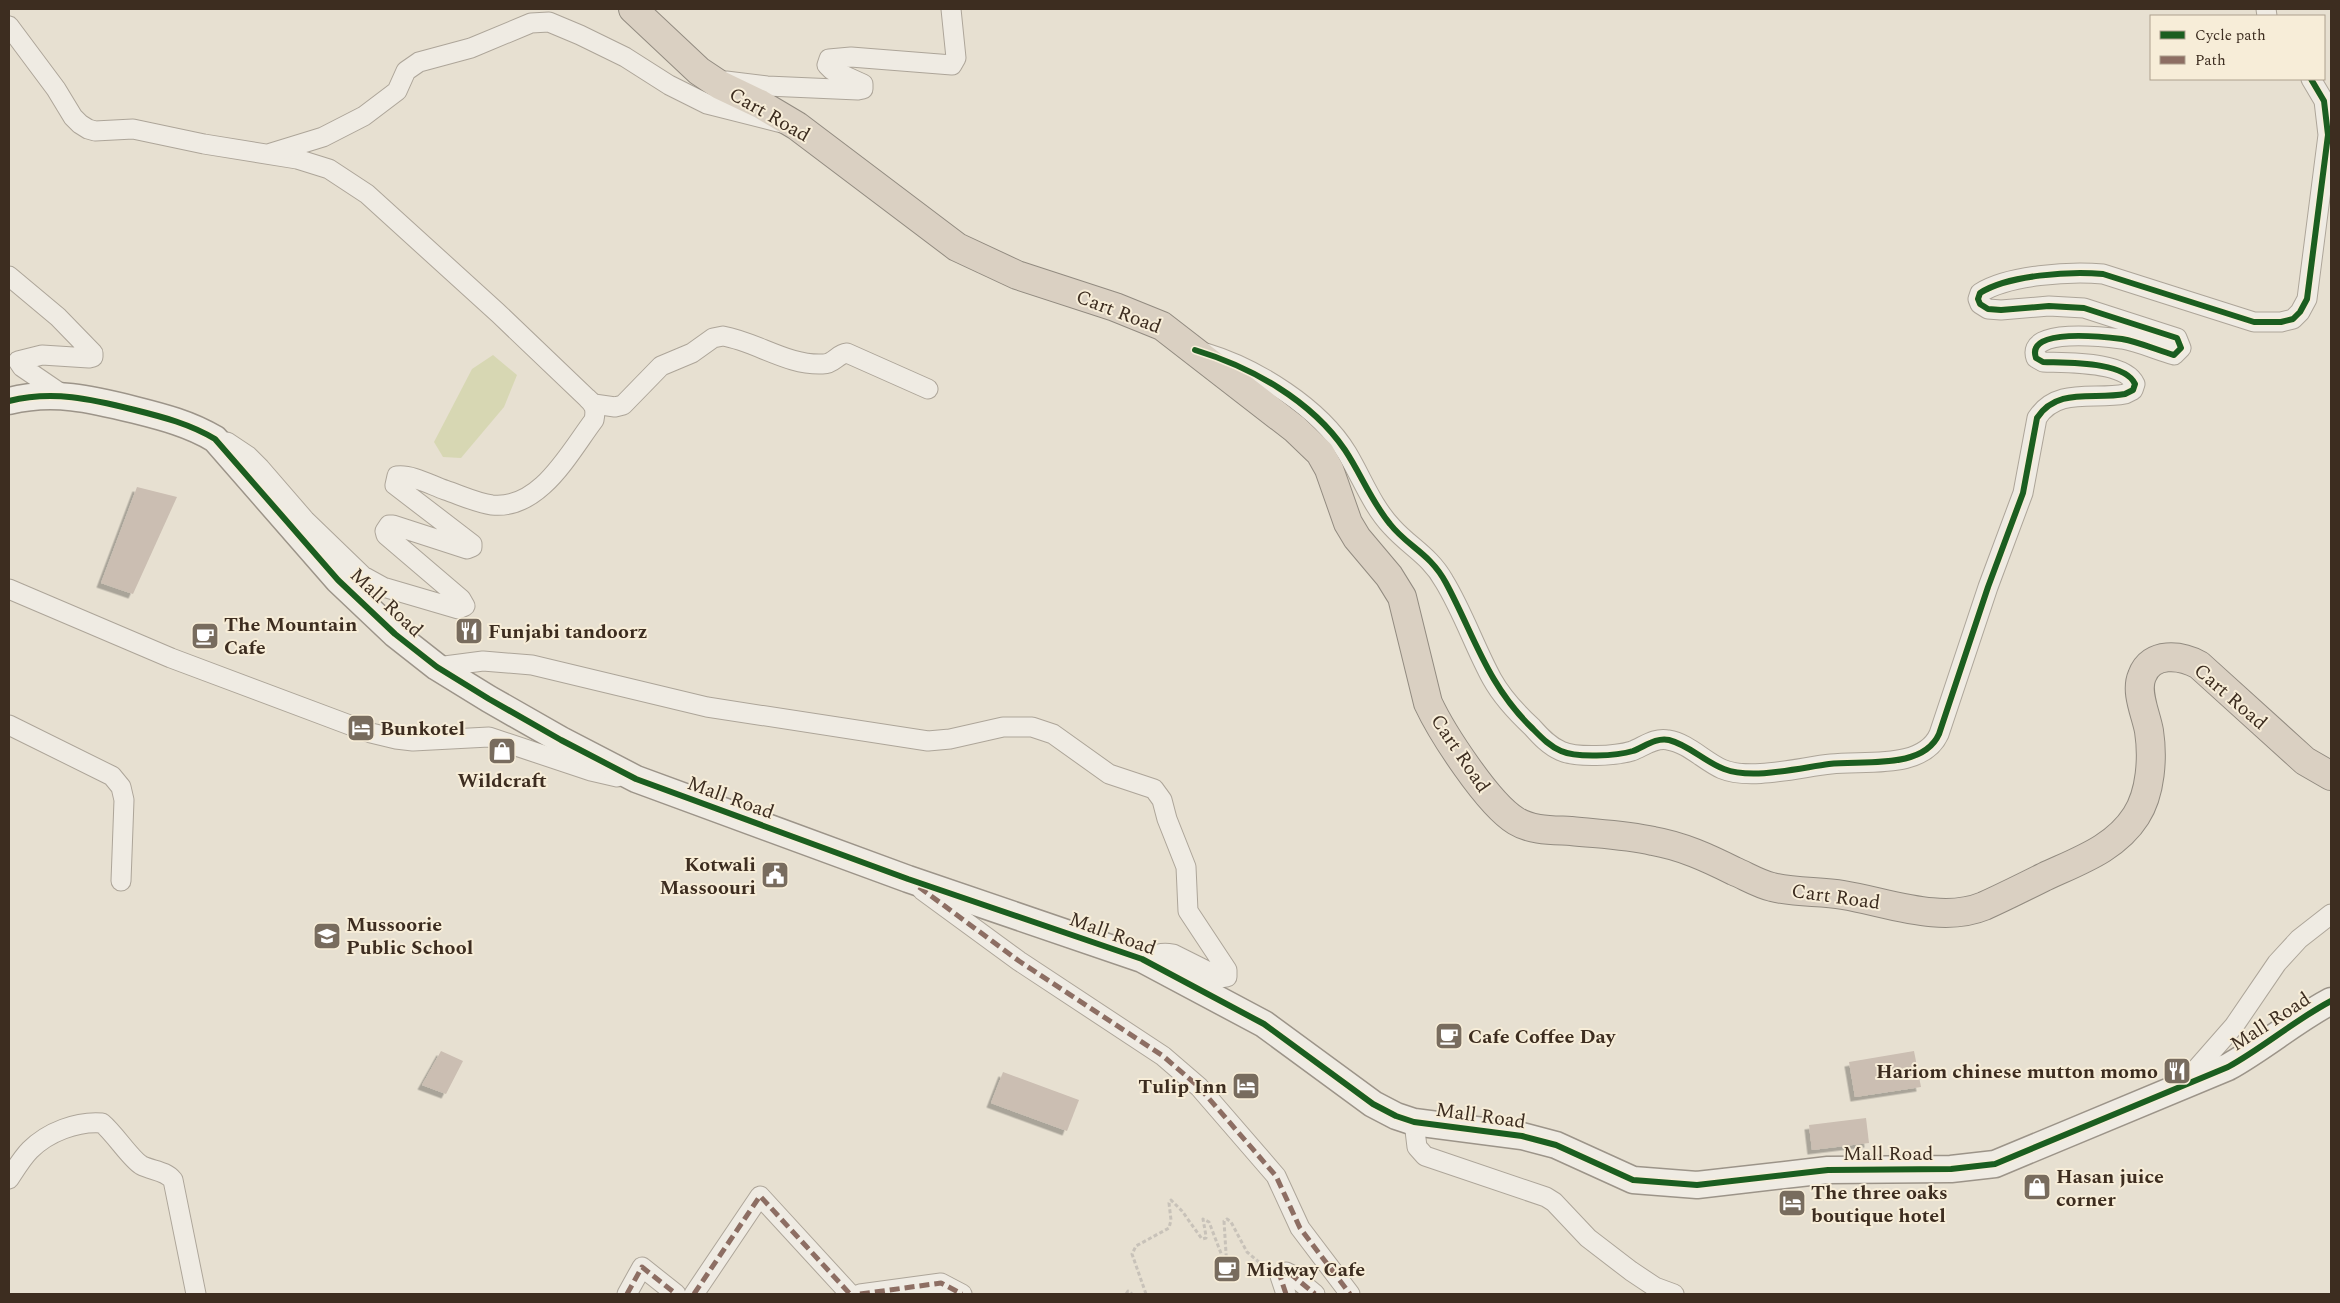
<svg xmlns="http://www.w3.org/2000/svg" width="2340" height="1303" viewBox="0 0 2340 1303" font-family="Spectral,serif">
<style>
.green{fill:#d7d7b3}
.building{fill:#cbbeb2;filter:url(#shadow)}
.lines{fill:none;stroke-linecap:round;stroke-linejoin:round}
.street-casing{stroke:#ada599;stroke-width:21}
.secondary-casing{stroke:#9c9489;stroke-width:29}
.highway-casing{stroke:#928b80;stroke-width:30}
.path{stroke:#c8c2b9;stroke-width:3;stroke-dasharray:4 2.5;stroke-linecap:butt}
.street{stroke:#efebe3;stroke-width:19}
.secondary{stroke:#efebe3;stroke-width:26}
.highway{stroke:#dad0c2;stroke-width:28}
.quiet{stroke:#8d6e63;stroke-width:5;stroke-dasharray:10 5;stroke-linecap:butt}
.cycleway-casing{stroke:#f7edd8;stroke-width:9}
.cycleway{stroke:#1b5e20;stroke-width:6}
.labels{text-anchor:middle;stroke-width:4;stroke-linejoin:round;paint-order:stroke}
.street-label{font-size:20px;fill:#3d2d20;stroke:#f7edd8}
.poi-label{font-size:20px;font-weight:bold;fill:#3d2d20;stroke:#f7edd8;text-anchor:start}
</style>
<defs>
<filter id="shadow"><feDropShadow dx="-4.5" dy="4.5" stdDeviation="0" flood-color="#0004"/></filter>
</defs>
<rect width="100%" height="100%" fill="#e7e0d1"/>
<path class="green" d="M493,355L517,375L504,407L461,458L443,457L434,442L472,369Z"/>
<g class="building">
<path d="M137,487L177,497L133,594L101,583Z"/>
<path d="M441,1051L463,1061L446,1094L422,1085Z"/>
<path d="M1914,1051L1921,1087L1855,1097L1849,1062Z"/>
<path d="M1003,1072L1079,1100L1067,1131L991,1103Z"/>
<path d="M1866,1118L1869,1143L1812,1150L1809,1125Z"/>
</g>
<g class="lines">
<defs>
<g id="street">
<path d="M2266,9L2267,16"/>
<path d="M9,26L56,89L73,117L80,124L88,129L95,131L133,129L204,144L297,159L329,169L367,194L498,313L587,398C595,405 596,410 594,420C569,453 540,510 492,505C477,503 460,495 445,490C431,485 411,474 397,476L395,485L472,544V547L467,549L393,525H389L385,531L386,535L461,599L465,606L458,609L383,587L363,576L305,520L260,468L248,456L227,442"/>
<path d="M726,81L767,86L858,90L863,89V84L832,70L827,65L829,59L851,57L952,65L956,58L951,9"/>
<path d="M271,153L323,137L364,116L397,91L406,71L419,62L471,48L531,23L549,22L580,35L625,57L669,85L707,104L782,123"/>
<path d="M9,276L58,317L93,353V357L89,358L42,355L18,361L22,367L66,397"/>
<path d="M1206,353C1256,368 1320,408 1347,453C1362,478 1372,506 1392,527C1410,547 1430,556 1444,581C1463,612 1475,648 1492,679C1502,697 1518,714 1532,727C1540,736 1549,746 1561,751C1576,758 1616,756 1632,751C1643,747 1655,737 1668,740C1688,743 1704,761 1722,769C1750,781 1801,767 1831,764C1864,760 1923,770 1939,734L1988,587L2023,493L2037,418C2057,387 2094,400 2125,394L2133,390L2135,384C2125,361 2066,363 2043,362L2036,358C2025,327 2106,337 2122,339C2139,342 2157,350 2174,355L2181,348L2177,338L2084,308L2049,306L2001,310L1988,309L1980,304L1978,299L1980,293C2008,275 2070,271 2103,274L2254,322H2281L2293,319L2300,312L2307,299L2328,135L2324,101L2311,79"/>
<path d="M594,404L615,407L623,405L661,366L692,353L713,338L723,336C757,342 788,366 823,364C834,364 837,354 847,353L928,389"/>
<path d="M9,589L171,658L371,733L396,739L413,741L489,737L591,771L617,777"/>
<path d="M437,667L483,661L532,665L707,707L928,741L950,739L1003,727H1032L1053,734L1109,774L1154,789L1162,800L1167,819L1186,867L1188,911L1227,970V977L1221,978L1173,954C1161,952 1156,954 1145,960"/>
<path d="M9,725L112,776L121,787L124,800L121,881"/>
<path d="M922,890L1019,961L1163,1056L1199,1087L1276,1176L1300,1228L1350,1294"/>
<path d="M2184,1083L2234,1026L2277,963L2299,939L2331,914"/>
<path d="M1414,1122L1417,1147L1425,1156L1546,1197L1554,1202L1588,1238L1631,1271L1655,1287L1674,1294"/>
<path d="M9,1179C15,1170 22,1158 30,1150C48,1132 77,1121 102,1123C115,1134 130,1158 141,1165C152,1171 165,1170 173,1180L196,1294"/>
<path d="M627,1294L642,1267L676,1294"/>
<path d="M694,1294L760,1196L850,1294"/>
<path d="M860,1294L941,1283L962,1294"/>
<path d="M1286,1294L1280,1276L1286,1272L1292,1275L1315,1294"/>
</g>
<path id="secondary" d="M9,401C53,390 91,399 135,410C163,417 190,424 215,439L338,580L395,634L437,667L489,699L561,740L636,779L908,879L1142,959L1264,1024L1373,1104L1396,1116L1414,1122L1522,1136L1556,1145L1633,1180L1697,1185L1828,1170L1951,1169L1995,1164L2228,1067C2264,1047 2295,1020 2331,1001"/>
<path id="highway" d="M633,9L699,71L720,85L760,104L797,126L957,247L1017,275L1115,307L1162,326L1295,429L1320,453L1329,469L1348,523L1357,538L1389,576L1402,597L1428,703C1442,733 1488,804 1516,821C1532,831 1554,830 1571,831C1599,834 1626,835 1653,841C1682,846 1708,858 1734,871C1746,876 1759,884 1772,887C1795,893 1820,891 1843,895C1887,902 1941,924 1984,906C2004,897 2024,887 2044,877C2078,861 2115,849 2136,816C2151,793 2153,757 2149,731C2146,714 2135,692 2142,676C2151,651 2181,655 2199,665L2305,761L2331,776"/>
</defs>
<use href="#street" class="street-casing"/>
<use href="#secondary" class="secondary-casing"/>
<use href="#highway" class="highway-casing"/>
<g class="path">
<path d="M1126,1294L1128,1291L1132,1294"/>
<path d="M1146,1294L1132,1254L1136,1246L1169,1228L1171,1220L1169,1203L1171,1200L1182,1211L1202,1239L1206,1238V1236L1203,1219L1209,1222L1227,1269L1224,1221L1227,1219L1231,1222L1247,1252L1266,1268"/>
</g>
<use href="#street" class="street"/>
<use href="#secondary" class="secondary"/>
<use href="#highway" class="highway"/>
<g class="quiet">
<path d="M919,887L1019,961L1163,1056L1199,1087L1276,1176L1300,1228L1350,1294"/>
<path d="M627,1294L642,1267L676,1294"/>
<path d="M694,1294L760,1196L850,1294"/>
<path d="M860,1294L941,1283L962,1294"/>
<path d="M1286,1294L1280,1276L1286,1272L1292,1275L1315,1294"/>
</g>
<defs>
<g id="cycleway">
<path d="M1195,350C1251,367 1311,400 1345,450C1361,474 1371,501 1390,524C1408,547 1430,553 1446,583C1474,635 1487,684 1531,727C1540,736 1549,746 1561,751C1576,758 1617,756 1633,751C1644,747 1656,737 1669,740C1689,745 1705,762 1724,769C1752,780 1799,768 1829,764C1863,760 1923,770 1939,734L1988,587L2023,493L2037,418C2057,387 2094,400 2125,394L2133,390L2135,384C2125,361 2066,363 2043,362L2036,358C2025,327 2106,337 2122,339C2139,342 2157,350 2174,355L2181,348L2177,338L2084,308L2049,306L2001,310L1988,309L1980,304L1978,299L1980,293C2008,275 2070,271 2103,274L2254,322H2281L2293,319L2300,312L2307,299L2328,135L2324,101L2311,79"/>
<path d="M9,401C53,390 91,399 135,410C163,417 190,424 215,439L338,580L395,634L437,667L489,699L561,740L636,779L908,879L1142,959L1264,1024L1373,1104L1396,1116L1414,1122L1522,1136L1556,1145L1633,1180L1697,1185L1828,1170L1951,1169L1995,1164L2228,1067C2264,1047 2295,1020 2331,1001"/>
</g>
</defs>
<use href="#cycleway" class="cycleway-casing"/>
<use href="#cycleway" class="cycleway"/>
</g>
<defs>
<symbol id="restaurant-square" viewBox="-11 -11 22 22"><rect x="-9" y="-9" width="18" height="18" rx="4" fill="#786c5e" stroke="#f7edd8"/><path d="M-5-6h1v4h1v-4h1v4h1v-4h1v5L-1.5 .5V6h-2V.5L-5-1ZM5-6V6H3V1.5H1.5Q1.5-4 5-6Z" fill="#fff"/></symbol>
<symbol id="cafe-square" viewBox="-11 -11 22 22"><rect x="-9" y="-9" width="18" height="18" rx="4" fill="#786c5e" stroke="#f7edd8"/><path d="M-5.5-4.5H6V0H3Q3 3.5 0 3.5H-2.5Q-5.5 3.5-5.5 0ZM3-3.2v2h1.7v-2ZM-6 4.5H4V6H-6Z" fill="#fff"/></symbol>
<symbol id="hotel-square" viewBox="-11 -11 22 22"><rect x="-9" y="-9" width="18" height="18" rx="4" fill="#786c5e" stroke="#f7edd8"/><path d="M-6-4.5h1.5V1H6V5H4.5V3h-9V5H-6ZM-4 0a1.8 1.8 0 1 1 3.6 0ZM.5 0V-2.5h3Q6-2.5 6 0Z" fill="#fff"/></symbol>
<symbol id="shop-square" viewBox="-11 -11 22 22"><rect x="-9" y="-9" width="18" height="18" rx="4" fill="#786c5e" stroke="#f7edd8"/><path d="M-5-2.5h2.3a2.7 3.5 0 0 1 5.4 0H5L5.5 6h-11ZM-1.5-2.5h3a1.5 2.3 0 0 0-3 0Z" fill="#fff"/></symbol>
<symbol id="civic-square" viewBox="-11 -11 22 22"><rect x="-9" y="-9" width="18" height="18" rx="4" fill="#786c5e" stroke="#f7edd8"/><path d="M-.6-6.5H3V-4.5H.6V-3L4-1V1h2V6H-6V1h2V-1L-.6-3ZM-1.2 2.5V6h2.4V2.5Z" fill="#fff"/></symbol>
<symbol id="school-square" viewBox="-11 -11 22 22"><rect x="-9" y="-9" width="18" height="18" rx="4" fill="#786c5e" stroke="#f7edd8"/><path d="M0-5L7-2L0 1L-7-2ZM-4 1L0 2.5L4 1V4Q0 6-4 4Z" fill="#fff"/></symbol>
</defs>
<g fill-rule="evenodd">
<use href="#restaurant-square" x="453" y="615" width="32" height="32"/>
<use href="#cafe-square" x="189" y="620" width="32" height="32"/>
<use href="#hotel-square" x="345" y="712" width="32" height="32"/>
<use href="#shop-square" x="486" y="735" width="32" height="32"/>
<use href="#civic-square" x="759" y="859" width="32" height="32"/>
<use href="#school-square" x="311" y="920" width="32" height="32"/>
<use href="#cafe-square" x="1433" y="1020" width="32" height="32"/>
<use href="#restaurant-square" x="2161" y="1055" width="32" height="32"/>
<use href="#hotel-square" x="1230" y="1070" width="32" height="32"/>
<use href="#shop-square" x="2021" y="1171" width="32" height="32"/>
<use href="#hotel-square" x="1776" y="1187" width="32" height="32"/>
<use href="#cafe-square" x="1211" y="1253" width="32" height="32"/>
</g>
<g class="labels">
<g class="street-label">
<text transform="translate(770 114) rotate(30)" y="7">Cart Road</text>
<text transform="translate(1119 311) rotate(21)" y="7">Cart Road</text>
<text transform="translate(387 602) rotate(43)" y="7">Mall Road</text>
<text transform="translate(2231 696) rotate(41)" y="7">Cart Road</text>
<text transform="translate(1461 753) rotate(56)" y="7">Cart Road</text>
<text transform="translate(731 797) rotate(20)" y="7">Mall Road</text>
<text transform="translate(1836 896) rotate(8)" y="7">Cart Road</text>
<text transform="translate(1113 933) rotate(20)" y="7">Mall Road</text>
<text transform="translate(2270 1021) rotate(-33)" y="7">Mall Road</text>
<text transform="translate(1481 1115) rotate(8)" y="7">Mall Road</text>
<text x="1888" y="1160">Mall Road</text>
</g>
<g class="poi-label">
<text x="224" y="631">The Mountain<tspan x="224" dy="23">Cafe</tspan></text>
<text x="488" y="638">Funjabi tandoorz</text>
<text x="380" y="735">Bunkotel</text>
<text x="502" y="787" text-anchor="middle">Wildcraft</text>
<text x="756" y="871" text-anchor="end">Kotwali<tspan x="756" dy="23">Massoouri</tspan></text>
<text x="346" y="931">Mussoorie<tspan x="346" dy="23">Public School</tspan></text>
<text x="1468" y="1043">Cafe Coffee Day</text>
<text x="2158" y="1078" text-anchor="end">Hariom chinese mutton momo</text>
<text x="1227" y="1093" text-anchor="end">Tulip Inn</text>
<text x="2056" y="1183">Hasan juice<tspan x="2056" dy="23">corner</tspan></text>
<text x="1811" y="1199">The three oaks<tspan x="1811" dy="23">boutique hotel</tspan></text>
<text x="1246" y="1276">Midway Cafe</text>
</g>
</g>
<rect width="2340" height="1303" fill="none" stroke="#3d2d20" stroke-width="20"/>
<rect x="2150" y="15" width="175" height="65" fill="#f7edd8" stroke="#ada08e"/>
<rect x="2160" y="31" width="25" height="8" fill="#1b5e20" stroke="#ada08e"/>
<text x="2195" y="40" font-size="15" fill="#3d2d20">Cycle path</text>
<rect x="2160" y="56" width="25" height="8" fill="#8d6e63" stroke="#ada08e"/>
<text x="2195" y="65" font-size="15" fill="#3d2d20">Path</text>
</svg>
